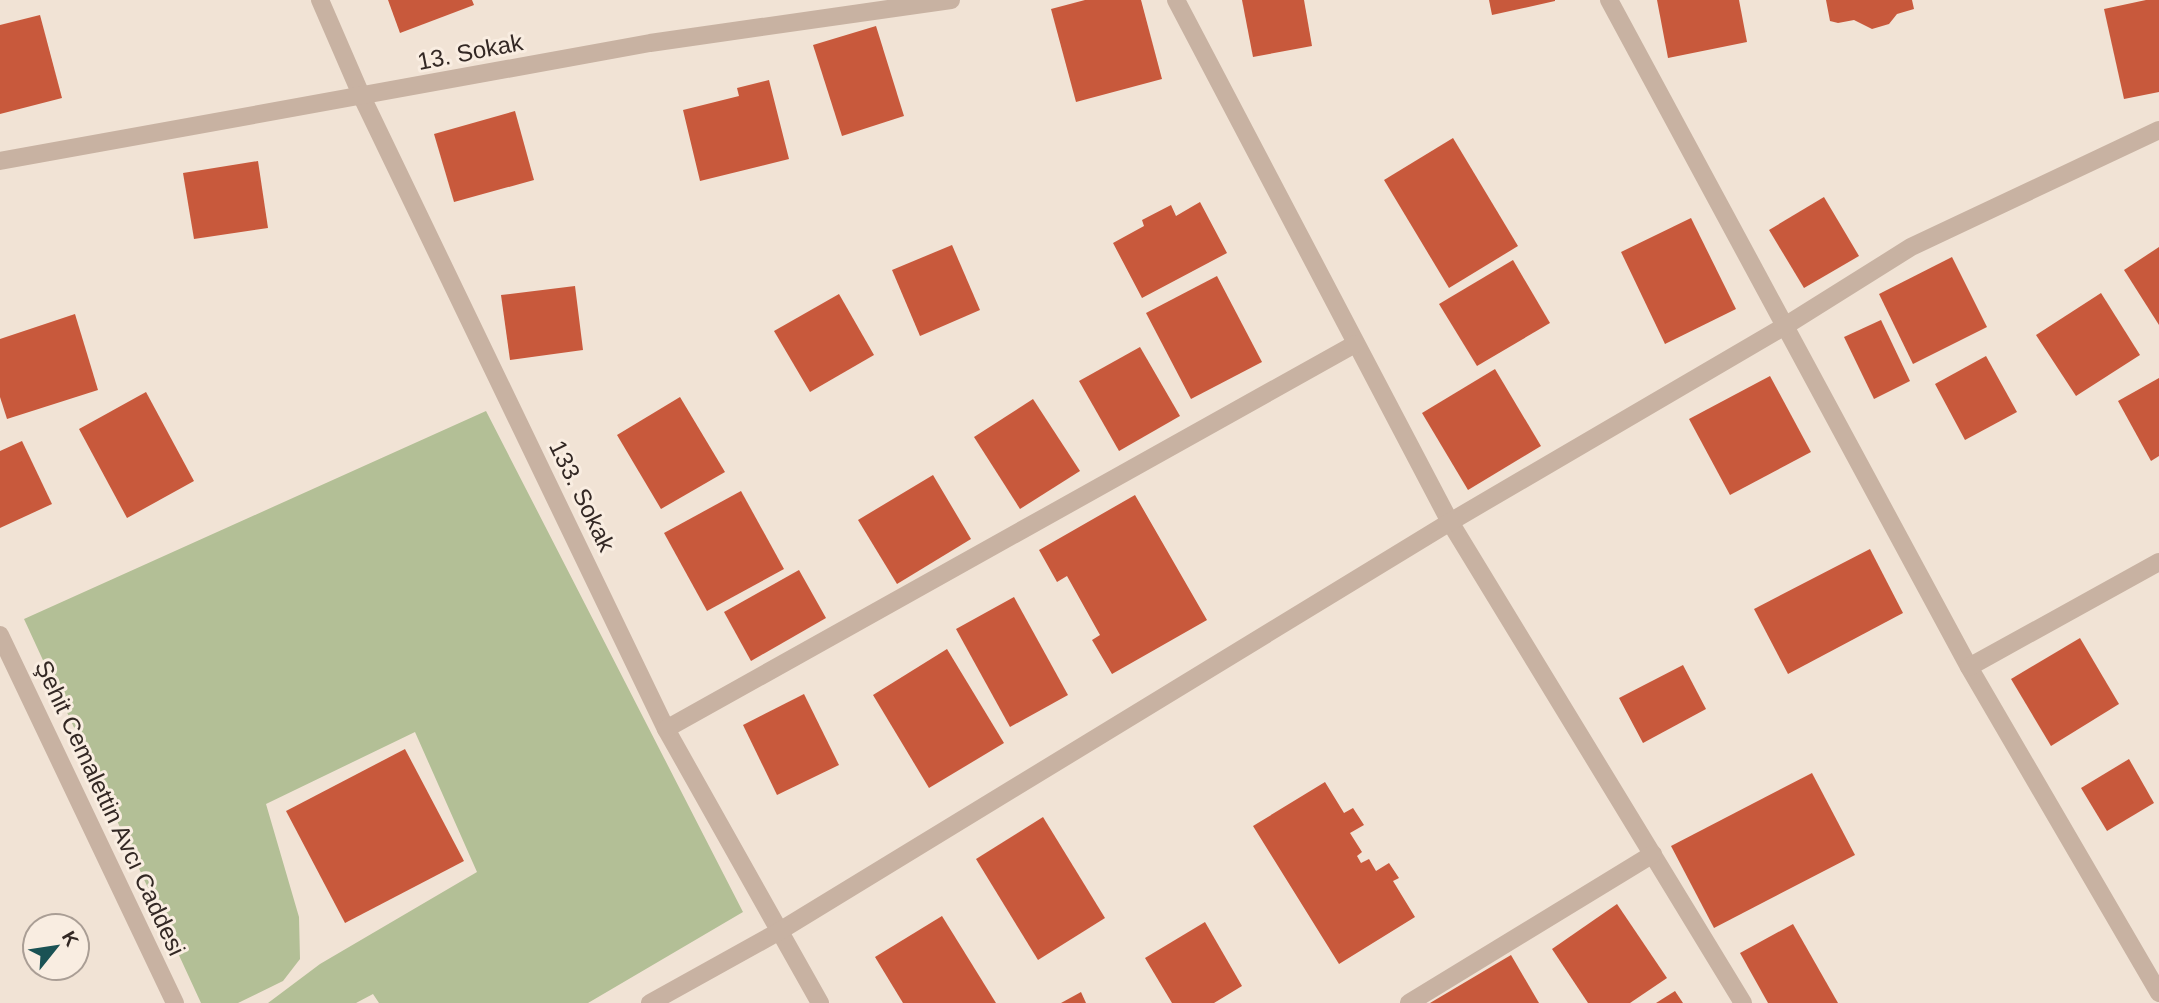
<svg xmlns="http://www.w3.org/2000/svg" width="2159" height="1003" viewBox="0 0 2159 1003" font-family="Helvetica,sans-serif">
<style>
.green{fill:#b3bf96}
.building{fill:#c8593c}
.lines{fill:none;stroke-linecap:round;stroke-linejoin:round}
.minor{stroke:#c8b2a2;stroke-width:18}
.tertiary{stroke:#c8b2a2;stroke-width:18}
.labels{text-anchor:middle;stroke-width:6;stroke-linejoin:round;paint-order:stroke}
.street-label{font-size:24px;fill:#332824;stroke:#f9ede1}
</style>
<rect width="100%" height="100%" fill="#f1e3d5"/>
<path class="green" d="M486,411L743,912L588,1003H379L373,994L356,1003H268L320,964L477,872L415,732L266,804L299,917L300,959L283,981L238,1003H201L24,619Z"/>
<g class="building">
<path d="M388,0H472L474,5L400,33Z"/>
<path d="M1085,0H1141L1162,79L1076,102L1051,9Z"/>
<path d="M1242,0H1304L1312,46L1253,57Z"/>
<path d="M1489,0H1555V1L1492,15Z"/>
<path d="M1657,0H1739L1747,42L1668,58Z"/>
<path d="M1826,0H1912L1914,9L1897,14L1889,24L1872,29L1854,20L1838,23L1830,21Z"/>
<path d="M2146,0H2159V92L2124,99L2104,9Z"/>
<path d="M40,15L62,98L0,114V25Z"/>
<path d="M876,26L904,116L842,136L813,45Z"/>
<path d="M769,80L789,159L700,181L683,110L739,96L737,88Z"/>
<path d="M515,111L534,180L454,202L434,134Z"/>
<path d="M1453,138L1518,246L1449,288L1384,180Z"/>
<path d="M258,161L268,228L194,239L183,173Z"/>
<path d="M1824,197L1859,256L1804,288L1769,230Z"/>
<path d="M1200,202L1227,253L1142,298L1113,243L1144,226L1142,220L1171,205L1176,216Z"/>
<path d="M1691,218L1736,309L1665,344L1621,252Z"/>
<path d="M952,245L980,310L920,336L892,270Z"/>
<path d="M2159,247V325L2124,270Z"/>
<path d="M1952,257L1987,327L1913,364L1879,294Z"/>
<path d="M1513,260L1550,323L1477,366L1439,304Z"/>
<path d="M1217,276L1262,362L1191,399L1146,313Z"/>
<path d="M575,286L583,350L510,360L501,295Z"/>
<path d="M2101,293L2140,355L2076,396L2036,335Z"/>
<path d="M839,294L874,355L810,392L774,331Z"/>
<path d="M75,314L98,390L7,419L0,397V339Z"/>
<path d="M1881,320L1910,381L1874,399L1844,337Z"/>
<path d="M1140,347L1180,416L1119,451L1079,381Z"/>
<path d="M1986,356L2017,412L1965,440L1935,384Z"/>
<path d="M1495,369L1541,446L1468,490L1422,413Z"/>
<path d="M1770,376L1811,452L1730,495L1689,419Z"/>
<path d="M2159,378V456L2151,461L2118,401Z"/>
<path d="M146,392L194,481L127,518L79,429Z"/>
<path d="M680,397L725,472L661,509L617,435Z"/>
<path d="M1033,399L1080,471L1020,509L974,437Z"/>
<path d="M22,441L52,504L0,528V451Z"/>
<path d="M933,475L971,539L897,584L858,520Z"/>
<path d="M741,491L784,569L707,611L664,533Z"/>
<path d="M1135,495L1207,620L1112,674L1092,640L1100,635L1067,576L1057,582L1039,550Z"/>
<path d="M1870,549L1903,613L1788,674L1754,609Z"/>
<path d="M799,570L826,618L751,661L724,612Z"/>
<path d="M1014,597L1068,695L1010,727L956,629Z"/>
<path d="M2080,638L2119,704L2051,746L2011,679Z"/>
<path d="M947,649L1004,743L929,788L873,695Z"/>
<path d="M1683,665L1706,709L1643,743L1619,698Z"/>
<path d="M804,694L839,765L777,795L743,725Z"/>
<path d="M405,749L464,861L345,923L286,811Z"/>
<path d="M2129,759L2154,803L2107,831L2081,788Z"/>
<path d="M1812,773L1855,855L1714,928L1671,846Z"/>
<path d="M1325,782L1344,813L1353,808L1364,825L1350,833L1362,852L1357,856L1361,863L1369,859L1376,871L1389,863L1399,878L1393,881L1415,917L1339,964L1253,826Z"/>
<path d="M1043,817L1105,918L1038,960L976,859Z"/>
<path d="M1617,904L1667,978L1630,1003H1588L1552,949Z"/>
<path d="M942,916L996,1003H903L875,957Z"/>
<path d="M1205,922L1242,986L1214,1003H1172L1145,958Z"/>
<path d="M1793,924L1838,1003H1768L1740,953Z"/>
<path d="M1511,955L1539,1003H1430Z"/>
<path d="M1675,991L1683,1003H1656Z"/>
<path d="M1081,992L1086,1003H1061Z"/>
</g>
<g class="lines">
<g class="minor">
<path d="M320,0L362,97L666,729L820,1003"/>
<path d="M1176,0L1450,522L1743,1003"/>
<path d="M1609,0L1969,667L2159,993"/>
<path d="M0,161L650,43L951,0"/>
<path d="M1969,667L2159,562"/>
<path d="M666,729L1355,344"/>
<path d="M650,1003L778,932L1450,522L1785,326L1911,247L2159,130"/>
<path d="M1409,1003L1653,854"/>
</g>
<path class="tertiary" d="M0,635L175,1003"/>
</g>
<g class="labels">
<g class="street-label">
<text transform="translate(470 52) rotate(-11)" y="8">13. Sokak</text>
<text transform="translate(582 496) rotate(64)" y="8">133. Sokak</text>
<text transform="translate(110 808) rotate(65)" y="8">Şehit Cemalettin Avcı Caddesi</text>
</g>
</g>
<g transform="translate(56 947) rotate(60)"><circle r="33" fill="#f9ede1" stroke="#aa9e95" stroke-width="2"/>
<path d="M0-5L12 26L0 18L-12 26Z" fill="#1a5254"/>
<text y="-10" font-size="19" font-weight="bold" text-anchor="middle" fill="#332824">K</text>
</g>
</svg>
